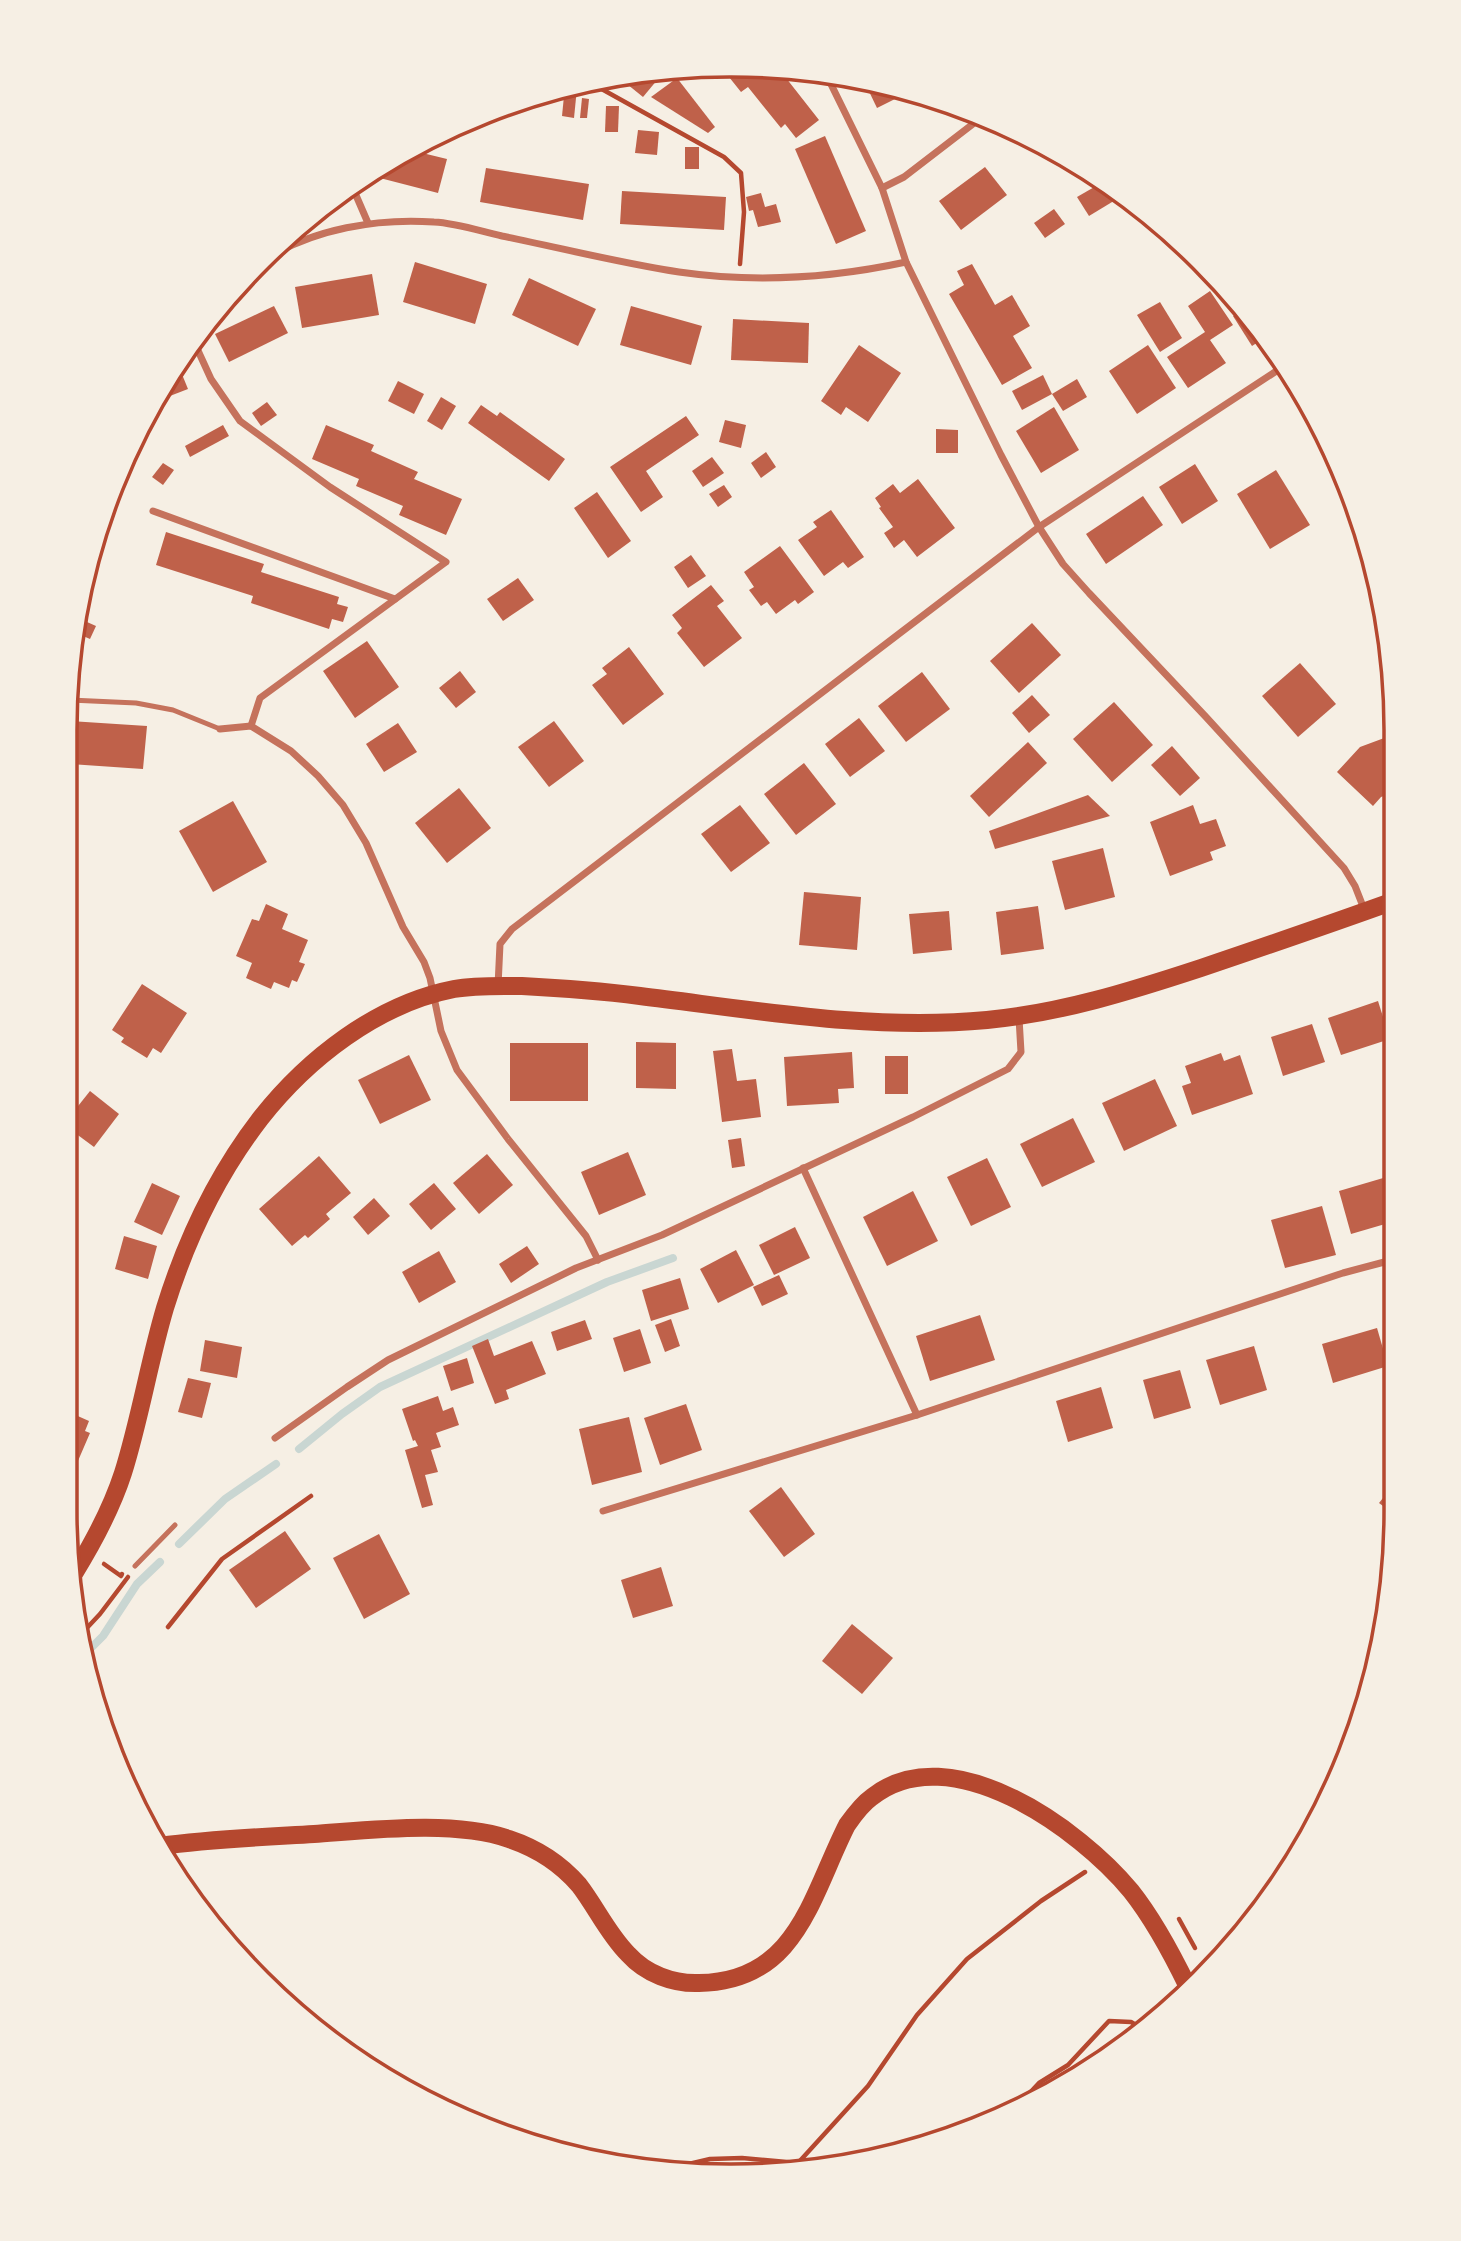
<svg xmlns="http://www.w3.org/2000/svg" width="1461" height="2241" viewBox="0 0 1461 2241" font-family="'Open Sans',sans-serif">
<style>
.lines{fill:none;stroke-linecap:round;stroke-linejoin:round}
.stream{stroke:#c9d6d2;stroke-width:8}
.building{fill:#bf614a}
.path{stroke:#b5482f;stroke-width:4.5}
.service{stroke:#c5725c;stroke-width:5}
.minor{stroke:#c5725c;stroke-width:7}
.primary{stroke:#b5482f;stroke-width:18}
.rim{fill:none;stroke:#b5482f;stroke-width:3.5}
</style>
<rect width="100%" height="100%" fill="#f6efe4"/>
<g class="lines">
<g class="stream">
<path d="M299,1449L342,1414L380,1387L607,1282L673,1258"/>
<path d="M179,1544L225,1499L276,1464"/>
<path d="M88,1651L103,1636L137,1584L160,1562"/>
</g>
</g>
<g class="building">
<path d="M721,67L766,69L767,71L770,69H779L819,120L796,138L785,124L781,128L748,87L741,92Z"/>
<path d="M660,71L663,73L643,97L622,80L625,76Z"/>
<path d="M616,78L611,86L603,80Z"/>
<path d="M677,78L715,127L708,133L651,97Z"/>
<path d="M864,81L892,88L897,98L877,108Z"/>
<path d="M565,86L577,88L574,118L562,116Z"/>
<path d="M582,98L589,99L587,118H580Z"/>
<path d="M524,100V108H510V105Z"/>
<path d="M606,106H619L618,132H605Z"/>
<path d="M638,130L659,132L657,155L635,153Z"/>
<path d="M825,136L866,231L836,244L795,149Z"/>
<path d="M1043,145L1061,153L1054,158Z"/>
<rect x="685" y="147" width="14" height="22"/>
<path d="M410,150L447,159L438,193L376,177L378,170Z"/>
<path d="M985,167L1007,195L961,230L939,201Z"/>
<path d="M486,168L589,184L583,220L480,202Z"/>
<path d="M1103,182L1122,196L1089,216L1077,197Z"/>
<path d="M622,191L726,197L724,230L620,224Z"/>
<path d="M761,193L765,207L776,204L781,222L758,227L753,210L749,211L746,197Z"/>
<path d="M1054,209L1065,224L1045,238L1034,223Z"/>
<path d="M415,262L487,284L475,324L403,302Z"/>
<path d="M972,264L995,305L1012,295L1030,326L1013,336L1032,368L1002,385L949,294L964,285L957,271Z"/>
<path d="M372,274L379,315L302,328L295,287Z"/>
<path d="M529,278L596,309L578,346L512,315Z"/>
<path d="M1210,291L1233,325L1210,340L1226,363L1188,388L1167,357L1205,332L1188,306Z"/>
<path d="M1160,302L1182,338L1160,352L1137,315Z"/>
<path d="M274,306L288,333L229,362L215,334Z"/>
<path d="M631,306L702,326L691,365L620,345Z"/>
<path d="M1243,309L1259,326L1266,337L1252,346L1233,316Z"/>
<path d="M733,319L809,323L808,363L731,360Z"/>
<path d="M859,345L901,373L868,422L846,407L841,415L821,401Z"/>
<path d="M1148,345L1176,388L1137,414L1109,371Z"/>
<path d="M179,367L188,389L157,401Z"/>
<path d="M1043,375L1052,394L1022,410L1012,391Z"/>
<path d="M1077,379L1087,397L1063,411L1052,394Z"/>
<path d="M398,381L424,394L414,414L388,401Z"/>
<path d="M441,397L456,406L442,430L427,421Z"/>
<path d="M267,402L277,415L261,426L252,413Z"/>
<path d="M481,405L497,416L500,412L565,459L549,481L468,423Z"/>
<path d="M1054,407L1079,450L1041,473L1016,431Z"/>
<path d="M686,416L699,435L646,471L663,497L641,512L610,467Z"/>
<path d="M725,420L746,425L741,448L719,442Z"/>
<path d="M223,425L229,436L190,457L185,446Z"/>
<path d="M326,425L374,445L371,451L418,472L414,479L462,499L446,535L399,515L403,506L356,486L359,479L312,459Z"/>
<path d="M936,429L958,430V453H936Z"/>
<path d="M766,452L776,467L761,478L751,463Z"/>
<path d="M712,457L724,473L703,487L692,471Z"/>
<path d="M163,463L174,470L163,485L152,477Z"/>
<path d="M1195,464L1218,501L1182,524L1159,487Z"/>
<path d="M1276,470L1310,525L1270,549L1237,494Z"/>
<path d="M918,479L955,528L917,557L904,540L894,548L884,533L893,527L879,508L881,507L875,498L893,484L900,493Z"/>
<path d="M724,485L732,497L718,507L709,494Z"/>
<path d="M597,492L631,541L608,558L574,508Z"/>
<path d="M1143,496L1163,525L1106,564L1086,534Z"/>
<path d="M831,510L864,557L848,568L843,562L824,576L798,540L817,527L813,522Z"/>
<path d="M166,532L264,564L261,572L339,597L337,604L348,607L343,622L332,619L329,629L251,603L253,596L156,565Z"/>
<path d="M780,546L814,592L798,604L795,600L776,614L767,602L761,606L749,590L754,587L744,572Z"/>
<path d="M691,555L706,576L688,588L674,567Z"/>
<path d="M518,578L534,600L503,621L487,599Z"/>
<path d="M711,585L724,601L717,606L742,638L704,667L677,633L682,628L672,615Z"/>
<path d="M78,618L96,626L90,639L74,632Z"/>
<path d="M1032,623L1061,655L1019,693L990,661Z"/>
<path d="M367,641L399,687L355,718L323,671Z"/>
<path d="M629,647L664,694L623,725L592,685L607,674L602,668Z"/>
<path d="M1300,663L1336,704L1298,737L1262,696Z"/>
<path d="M460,671L476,692L456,708L439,688Z"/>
<path d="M922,672L950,709L906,742L878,706Z"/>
<path d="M1032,695L1050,715L1029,733L1012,713Z"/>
<path d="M1114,702L1153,745L1112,782L1073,739Z"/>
<path d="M859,718L885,751L850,777L825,744Z"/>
<path d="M70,721L147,726L143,769L70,764Z"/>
<path d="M554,721L584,761L549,787L518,747Z"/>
<path d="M398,723L417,752L384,772L366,744Z"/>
<path d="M1395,734L1394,792L1381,797L1373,806L1337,772L1360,747Z"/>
<path d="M1028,742L1047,763L989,817L970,796Z"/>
<path d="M1172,746L1200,778L1180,796L1151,765Z"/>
<path d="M804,763L836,804L796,835L764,794Z"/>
<path d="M459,788L491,828L447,863L415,823Z"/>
<path d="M1088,795L1110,816L995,849L989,831Z"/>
<path d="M233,801L267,862L213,892L179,831Z"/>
<path d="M740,805L770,843L731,872L701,834Z"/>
<path d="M1193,805L1200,824L1216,819L1226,846L1210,852L1213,860L1170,876L1150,822Z"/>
<path d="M1103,848L1115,897L1065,910L1052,861Z"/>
<path d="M804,892L861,897L857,950L799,945Z"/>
<path d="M266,904L288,914L282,929L308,940L299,962L305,964L297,982L292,980L289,988L274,982L271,989L246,978L252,963L236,956L252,919L259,921Z"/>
<path d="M1038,906L1044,949L1001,955L996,912Z"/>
<path d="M949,911L952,950L913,954L909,914Z"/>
<path d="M142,984L187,1013L161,1053L153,1048L147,1058L121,1042L124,1038L112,1030Z"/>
<path d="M1378,1001L1390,1039L1341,1055L1328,1018Z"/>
<path d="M1312,1024L1325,1062L1283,1076L1271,1037Z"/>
<path d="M636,1042L676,1043V1089L636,1088Z"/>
<rect x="510" y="1043" width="78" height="58"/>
<path d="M732,1049L737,1081L756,1079L761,1117L722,1122L713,1051Z"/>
<path d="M852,1052L854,1088L838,1089L839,1103L787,1106L784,1057Z"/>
<path d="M1221,1053L1224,1061L1240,1055L1253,1094L1192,1115L1182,1086L1191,1083L1185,1066Z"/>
<path d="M409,1055L431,1100L380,1124L358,1080Z"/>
<rect x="885" y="1056" width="23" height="38"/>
<path d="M1155,1079L1177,1126L1124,1151L1102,1103Z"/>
<path d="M90,1091L119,1114L94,1147L67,1127V1120Z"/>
<path d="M1073,1118L1095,1162L1042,1187L1020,1144Z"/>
<path d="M741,1138L745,1166L732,1168L728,1140Z"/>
<path d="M628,1152L646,1195L599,1215L581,1172Z"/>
<path d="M487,1154L513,1185L479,1214L453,1183Z"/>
<path d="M319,1156L351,1193L326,1214L330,1219L308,1238L305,1235L292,1246L259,1209Z"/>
<path d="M987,1158L1011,1207L971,1226L947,1177Z"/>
<path d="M1390,1176L1393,1184L1392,1222L1351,1234L1339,1191Z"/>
<path d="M152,1183L180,1196L162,1235L134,1222Z"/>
<path d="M434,1183L456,1209L431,1230L409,1204Z"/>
<path d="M913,1191L938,1241L887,1266L863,1217Z"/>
<path d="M374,1198L390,1216L368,1235L353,1217Z"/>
<path d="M1322,1206L1336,1255L1285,1268L1271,1220Z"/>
<path d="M795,1227L810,1258L774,1275L759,1245Z"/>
<path d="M124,1236L157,1246L148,1279L115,1269Z"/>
<path d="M527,1246L539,1264L511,1283L499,1264Z"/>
<path d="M736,1250L754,1285L718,1303L700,1269Z"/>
<path d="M439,1251L456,1282L419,1303L402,1272Z"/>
<path d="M779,1275L788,1294L762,1306L753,1287Z"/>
<path d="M680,1278L689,1309L651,1321L642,1290Z"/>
<path d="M980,1315L995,1360L930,1381L916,1336Z"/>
<path d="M671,1319L680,1346L665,1352L655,1325Z"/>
<path d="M585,1320L592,1339L557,1351L551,1332Z"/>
<path d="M1377,1328L1388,1366L1333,1383L1322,1344Z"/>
<path d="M640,1329L651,1363L624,1372L613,1338Z"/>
<path d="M488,1339L494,1356L532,1341L546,1374L506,1390L509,1399L495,1404L472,1346Z"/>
<path d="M205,1340L242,1347L237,1378L200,1371Z"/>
<path d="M1254,1346L1267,1390L1220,1405L1206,1360Z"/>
<path d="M467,1358L474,1383L451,1391L443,1366Z"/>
<path d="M1180,1370L1191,1408L1154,1419L1143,1380Z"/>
<path d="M188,1378L211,1383L202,1418L178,1412Z"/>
<path d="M1101,1387L1113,1428L1068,1442L1056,1401Z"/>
<path d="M438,1396L443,1411L453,1407L459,1425L436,1433L441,1447L431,1450L438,1472L425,1475L433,1505L422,1508L405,1450L418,1446L415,1440L413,1441L402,1409Z"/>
<path d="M686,1404L702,1450L660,1465L644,1418Z"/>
<path d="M71,1413L89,1421L85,1431L90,1433L65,1491V1422Z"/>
<path d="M629,1417L642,1472L592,1485L579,1429Z"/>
<path d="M781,1487L815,1534L784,1557L749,1511Z"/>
<path d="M1391,1488V1512L1379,1503Z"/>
<path d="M285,1531L311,1569L256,1608L229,1570Z"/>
<path d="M379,1534L410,1594L364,1619L333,1558Z"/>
<path d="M661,1567L673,1606L633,1618L621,1580Z"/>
<path d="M852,1624L893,1658L862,1694L822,1661Z"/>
</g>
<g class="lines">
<g class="path">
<path d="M589,82L724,157L741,173L744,212L740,264"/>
<path d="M104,1564L121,1576L122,1574"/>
<path d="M168,1627L222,1559L311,1496"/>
<path d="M85,1630L100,1614L128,1577"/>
<path d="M1179,1919L1195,1948"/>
<path d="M1025,2098L1039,2083L1068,2065L1109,2021L1131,2022L1141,2028"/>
<path d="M798,2163L868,2086L917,2015L967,1959L1041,1901L1085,1872"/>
<path d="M676,2167L710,2159L742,2158L798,2163L793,2168"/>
</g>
<g class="service">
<path d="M70,700L136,703L173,710L220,729"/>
<path d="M135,1566L175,1525"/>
</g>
<g class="minor">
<path d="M825,72L882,188L906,262L1001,455L1039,527L1063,564L1089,593L1206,717L1344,868L1355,886L1364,909"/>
<path d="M352,186L368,223"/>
<path d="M882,188L904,177L982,117"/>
<path d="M265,259C315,229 376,218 434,222C456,223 480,231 502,236C561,248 620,263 679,272C755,283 832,278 906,262"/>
<path d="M195,344L211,379L240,421L330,487L446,562L260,698L251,726"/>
<path d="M153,511L395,599"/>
<path d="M220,729L251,726L291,751L318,776L343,805L366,843L403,927L424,962L430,978L441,1031L457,1070L508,1139L586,1236L598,1260"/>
<path d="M498,986L500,944L512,929L1039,527L1284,366"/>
<path d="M803,1168L917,1415"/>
<path d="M275,1438L347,1387L388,1360L576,1268L662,1235L913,1117L1008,1069L1021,1052L1019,1018"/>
<path d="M603,1511L917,1415L1343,1273L1392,1260"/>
</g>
<g class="primary">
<path d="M75,1572C94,1541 112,1507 123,1473C140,1419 149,1362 165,1308C186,1240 217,1175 260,1119C307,1059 377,1004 454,989C476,985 499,986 522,986C561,988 601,991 640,996C755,1010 871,1031 987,1020C1061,1013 1131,991 1201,968C1266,946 1330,924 1394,901"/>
<path d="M160,1846C211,1839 263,1837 314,1834C371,1830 455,1820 509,1839C536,1848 560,1863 579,1885C596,1907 608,1934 628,1954C646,1974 673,1984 699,1983C797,1982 811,1896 847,1825C854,1815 862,1804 872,1797C950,1735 1080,1829 1131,1891C1154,1920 1172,1954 1188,1987"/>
</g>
</g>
<path d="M0 0H1461V2241H0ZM730 77H731A653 653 0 0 1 1384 730V1511A653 653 0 0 1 731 2164H730A653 653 0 0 1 77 1511V730A653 653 0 0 1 730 77Z" fill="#f6efe4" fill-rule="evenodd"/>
<path class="rim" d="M730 77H731A653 653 0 0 1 1384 730V1511A653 653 0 0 1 731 2164H730A653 653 0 0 1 77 1511V730A653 653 0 0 1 730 77Z"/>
</svg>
